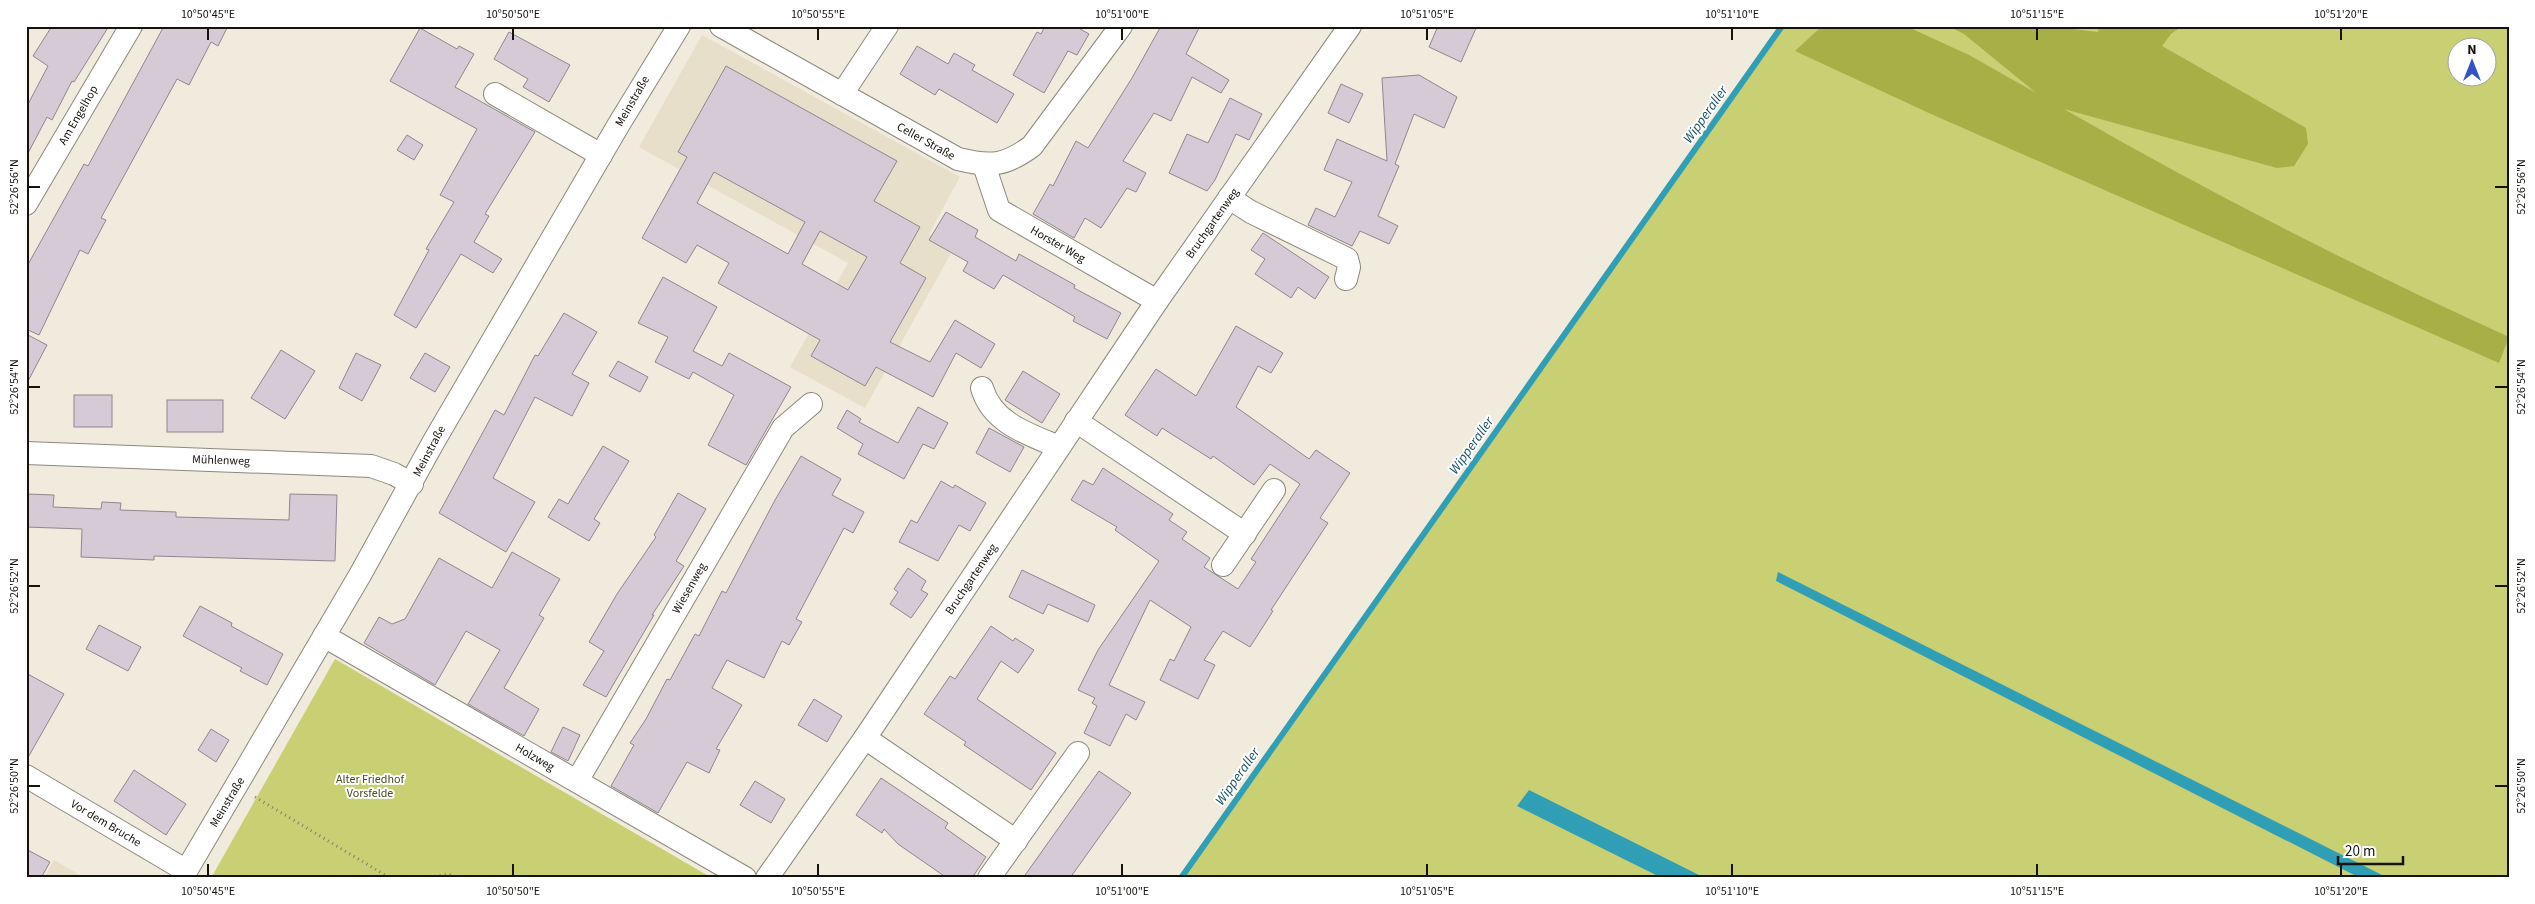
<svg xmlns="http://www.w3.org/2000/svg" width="2535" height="904" viewBox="0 0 2535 904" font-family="'Source Sans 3',sans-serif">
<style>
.built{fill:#e7dfca}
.green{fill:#c9cf73;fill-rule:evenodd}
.forest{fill:#a9af47}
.water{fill:#309fb6}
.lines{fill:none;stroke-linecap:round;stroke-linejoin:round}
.stream{stroke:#309fb6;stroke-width:6}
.building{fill:#d5cad6;stroke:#908690;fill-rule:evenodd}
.minor-casing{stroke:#8d887c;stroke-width:24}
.path{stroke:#817d73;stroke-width:3;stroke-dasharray:1 4;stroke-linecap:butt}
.minor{stroke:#fff;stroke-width:22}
.ticks{fill:none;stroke:#15130e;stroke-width:2}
.labels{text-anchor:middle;stroke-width:4;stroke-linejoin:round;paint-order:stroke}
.street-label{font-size:12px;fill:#15130e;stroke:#fff}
.park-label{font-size:12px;fill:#484b20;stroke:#fff}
.water-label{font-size:14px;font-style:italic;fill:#1a5562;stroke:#fff}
.neatline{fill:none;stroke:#15130e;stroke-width:2}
.ticks-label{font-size:12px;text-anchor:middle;fill:#15130e}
</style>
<rect width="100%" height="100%" fill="#f1ebdd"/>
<g class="built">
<path d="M702,35L960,177L929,234L954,248L865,408L790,367L848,263L639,147Z"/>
<path d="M54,860L85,878H44Z"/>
</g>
<g class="green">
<path d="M1779,26H2509V878H1179L1416,546ZM2458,48H2488V78H2458Z"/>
<path d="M335,659L712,878H211Z"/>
</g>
<path class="forest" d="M1822,26L1908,27L1969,55L2036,93L1964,34L1948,26H2068L2073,29L2098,32L2099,26H2182L2171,34L2162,46L2306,128L2308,144L2294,166L2277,168L2064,109C2208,192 2357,268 2509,337L2499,363L1931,114L1795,51Z"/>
<g class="water">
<path d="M1778,572L2388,878H2360L1776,581Z"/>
<path d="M1529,790L1705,878H1662L1517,806Z"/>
</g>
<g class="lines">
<path class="stream" d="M1181,878L1782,26"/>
</g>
<g class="building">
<path d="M52,26H109L74,82L72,81L52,120L47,117L26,157V108L48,66L33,56Z"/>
<path d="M164,26H228L218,46L211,42L189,85L177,79L101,218L106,220L88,254L80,250L39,335L26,329V268L84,164L88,166Z"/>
<path d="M1045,26H1075L1089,34L1077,55L1068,51L1044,93L1013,75L1037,32L1041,34Z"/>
<path d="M1161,26H1200L1186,54L1229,80L1221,93L1192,77L1171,121L1154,113L1123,161L1146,173L1136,192L1127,188L1101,228L1085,218L1074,238L1033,214L1050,184L1053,186L1076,141L1088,148L1132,78Z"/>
<path d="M1438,26H1477L1461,62L1429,47Z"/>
<path d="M420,28L457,49L459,46L474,54L455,87L535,132L485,214L489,216L474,242L502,259L493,273L461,254L416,328L394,315L429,250L426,249L454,202L440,195L477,129L390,81Z"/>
<path d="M509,32L570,65L549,102L523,87L528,79L494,59Z"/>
<path d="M917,46L948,64L954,53L975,65L972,70L1014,94L997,123L939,89L935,95L900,74Z"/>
<path d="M726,66L897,161L874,201L920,227L900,263L926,278L890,342L930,362L955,320L995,344L981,368L956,353L933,397L876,367L865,386L811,356L820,340L718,283L729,263L697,245L686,263L642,238L687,157L678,152ZM714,172L805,222L788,254L697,203ZM820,231L867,257L848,290L802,264Z"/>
<path d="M1419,75L1457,97L1444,128L1414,114L1395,164L1399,166L1378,216L1398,226L1389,244L1360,231L1352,246L1308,225L1316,208L1335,217L1352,182L1324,170L1337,139L1387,161L1382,78Z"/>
<path d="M1341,84L1363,94L1349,123L1328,113Z"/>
<path d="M1230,98L1262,114L1249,140L1236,134L1215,180L1207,191L1169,173L1187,134L1208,143Z"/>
<path d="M407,135L423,145L414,160L397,150Z"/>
<path d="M946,212L978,230L975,237L1016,261L1019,254L1075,285L1074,288L1121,313L1107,339L1073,321L1075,317L1003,275L994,289L963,271L968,262L929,240Z"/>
<path d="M1263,233L1329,277L1315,299L1298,287L1291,298L1255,274L1265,259L1251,250Z"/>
<path d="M663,277L717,307L693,351L722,366L729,353L791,387L746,465L708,445L734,395L693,372L689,379L655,362L668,337L638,323Z"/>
<path d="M564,313L597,332L572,374L589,383L572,416L535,397L493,478L535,502L506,552L439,513L495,410L504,415L535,355L538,356Z"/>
<path d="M1236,326L1283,353L1271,373L1258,366L1236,407L1309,459L1316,450L1350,473L1320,518L1328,523L1271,610L1273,611L1250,647L1223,631L1204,660L1215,665L1198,699L1160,680L1170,659L1174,661L1191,627L1150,600L1109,685L1145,702L1136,720L1126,714L1110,746L1084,733L1097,706L1092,703L1095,698L1078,690L1098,650L1159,561L1115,530L1117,527L1071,500L1083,480L1093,485L1103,468L1173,514L1169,520L1187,532L1182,539L1210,558L1204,567L1238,589L1256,562L1251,559L1300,484L1270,464L1254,485L1213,456L1211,459L1162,428L1157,436L1125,415L1156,369L1196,396Z"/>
<path d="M26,334L47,345L26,385Z"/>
<path d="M281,350L315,371L285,419L251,398Z"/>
<path d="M356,353L381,365L362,401L339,388Z"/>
<path d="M425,353L450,367L435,392L410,378Z"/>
<path d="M618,361L648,377L640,392L609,376Z"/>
<path d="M1023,371L1060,394L1042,423L1005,400Z"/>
<rect x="74" y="395" width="38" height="32"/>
<rect x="167" y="400" width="56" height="32"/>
<path d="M918,407L948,423L934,449L923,444L904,479L858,454L863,444L837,428L847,410L861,419L859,422L898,443Z"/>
<path d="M989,428L1024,447L1010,472L976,453Z"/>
<path d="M603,446L629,461L594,519L600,523L589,541L548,517L559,499L568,504Z"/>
<path d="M801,456L841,479L832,495L864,512L853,533L844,528L796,619L802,622L789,645L782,641L764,678L727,660L712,688L742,705L716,749L720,750L709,773L687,762L658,813L611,786L634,745L630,743L646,719L667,679L670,680L695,634L699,636L722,591L726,593L775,500Z"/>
<path d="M941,481L953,488L955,485L986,503L970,531L959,525L938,561L899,542L911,520L917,523Z"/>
<path d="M678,493L706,509L676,561L684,566L652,615H654L606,697L583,685L604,651L589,642L617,594L656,537L654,535Z"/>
<path d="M26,494L54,495L53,507L101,509L102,502L121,503L120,510L176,512V517L289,520L290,494L337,495L335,561L154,556V560L81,557L82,529L26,527Z"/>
<path d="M512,552L560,579L539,615L544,618L504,688L539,709L524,736L468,704L500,650L466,631L435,685L364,643L379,617L392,624L405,619L439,558L492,588Z"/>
<path d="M908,568L926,581L921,590L928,594L911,618L890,604L898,592L894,589Z"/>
<path d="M1022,570L1095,605L1088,622L1048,604L1043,614L1009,597Z"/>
<path d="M200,606L232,623L231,626L283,654L267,685L240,671L242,668L183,636Z"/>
<path d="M99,625L141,647L128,671L86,649Z"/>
<path d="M991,626L1013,641L1015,638L1034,650L1018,673L1001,661L977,699L1056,753L1031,790L964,745L966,742L924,714L950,676L955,679Z"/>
<path d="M26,673L64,694L26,761Z"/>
<path d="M814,699L842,716L827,742L798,725Z"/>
<path d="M563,727L580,735L568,761L551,752Z"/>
<path d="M211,729L229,740L216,762L198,750Z"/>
<path d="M134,770L186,804L166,835L114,801Z"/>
<path d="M1099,771L1131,793L1105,829L1070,878H1023Z"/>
<path d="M881,778L948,823L945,828L986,857L972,878H947L898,844L884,829L882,833L856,815Z"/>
<path d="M755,781L785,799L771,823L740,805Z"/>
<path d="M26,849L50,862L41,878H26Z"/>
</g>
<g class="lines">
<defs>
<g id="minor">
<path d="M721,26L958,159C991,167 1005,166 1032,146L1121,26"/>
<path d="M495,94L601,155"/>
<path d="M842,94L887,26"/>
<path d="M984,165L999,210L1157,301"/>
<path d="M1229,198L1251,212L1347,259L1349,267L1346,279"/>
<path d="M26,204L131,26"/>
<path d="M982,388C992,423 1028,434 1059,447"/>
<path d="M1076,421L1245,534"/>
<path d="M26,453L371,466L394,474L412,484"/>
<path d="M1223,565L1274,490"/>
<path d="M324,636L745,878"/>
<path d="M865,738L1016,841"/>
<path d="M26,776L185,870"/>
<path d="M577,781L783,428L811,404"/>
<path d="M182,878L360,575L434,441L619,124L679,26"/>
<path d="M767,878L865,738L1157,301L1350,26"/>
<path d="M989,878L1078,753"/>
</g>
</defs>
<use href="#minor" class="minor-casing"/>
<g class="path">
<path d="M255,797L390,878"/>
<path d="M425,878L449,874L456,878"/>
</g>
<use href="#minor" class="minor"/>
</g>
<path class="ticks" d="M208,28V40M513,28V40M818,28V40M1122,28V40M1427,28V40M1732,28V40M2037,28V40M2341,28V40M28,187H40M2495,187H2508M28,387H40M2495,387H2508M28,586H40M2495,586H2508M28,786H40M2495,786H2508M208,864V876M513,864V876M818,864V876M1122,864V876M1427,864V876M1732,864V876M2037,864V876M2341,864V876"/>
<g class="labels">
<g class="street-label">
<text transform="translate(632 101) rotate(-60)" y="4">Meinstraße</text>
<text transform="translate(78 115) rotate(-60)" y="4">Am Engelhop</text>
<text transform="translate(926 141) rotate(29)" y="4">Celler Straße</text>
<text transform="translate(1212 223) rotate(-55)" y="4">Bruchgartenweg</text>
<text transform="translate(1058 244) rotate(30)" y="4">Horster Weg</text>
<text transform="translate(429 451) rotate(-62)" y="4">Meinstraße</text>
<text transform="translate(221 460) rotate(2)" y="4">Mühlenweg</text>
<text transform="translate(971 579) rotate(-56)" y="4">Bruchgartenweg</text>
<text transform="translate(689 588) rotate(-60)" y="4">Wiesenweg</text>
<text transform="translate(535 757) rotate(30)" y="4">Holzweg</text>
<text transform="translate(227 802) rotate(-59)" y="4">Meinstraße</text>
<text transform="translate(106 823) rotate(31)" y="4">Vor dem Bruche</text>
</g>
<g class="park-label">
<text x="370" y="783">Alter Friedhof<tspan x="370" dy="14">Vorsfelde</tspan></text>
</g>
<g class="water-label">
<text transform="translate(1705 114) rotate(-55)" y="5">Wipperaller</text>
<text transform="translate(1471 445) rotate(-55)" y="5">Wipperaller</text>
<text transform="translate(1237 776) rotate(-55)" y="5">Wipperaller</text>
</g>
</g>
<rect width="2535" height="904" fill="none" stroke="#ffffff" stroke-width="55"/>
<g transform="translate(2472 62)"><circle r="24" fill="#ffffff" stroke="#a1a19f"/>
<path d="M0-4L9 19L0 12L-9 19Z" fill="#3353c4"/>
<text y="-8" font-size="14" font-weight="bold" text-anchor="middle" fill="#15130e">N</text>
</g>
<path d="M2338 856v8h65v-8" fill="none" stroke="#15130e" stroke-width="2.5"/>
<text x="2345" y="856" font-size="15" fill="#15130e" stroke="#ffffff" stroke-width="4" paint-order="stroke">20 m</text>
<rect x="28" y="28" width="2480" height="848" class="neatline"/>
<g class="ticks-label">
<text x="208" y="18">10°50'45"E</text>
<text x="513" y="18">10°50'50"E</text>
<text x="818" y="18">10°50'55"E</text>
<text x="1122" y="18">10°51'00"E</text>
<text x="1427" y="18">10°51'05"E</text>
<text x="1732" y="18">10°51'10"E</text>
<text x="2037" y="18">10°51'15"E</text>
<text x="2341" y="18">10°51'20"E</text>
<text transform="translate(14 187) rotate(-90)" y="4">52°26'56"N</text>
<text transform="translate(2521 187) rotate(-90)" y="4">52°26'56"N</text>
<text transform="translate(14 387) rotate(-90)" y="4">52°26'54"N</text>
<text transform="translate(2521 387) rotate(-90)" y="4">52°26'54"N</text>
<text transform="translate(14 586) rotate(-90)" y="4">52°26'52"N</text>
<text transform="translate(2521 586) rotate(-90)" y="4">52°26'52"N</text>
<text transform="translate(14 786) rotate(-90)" y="4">52°26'50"N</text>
<text transform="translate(2521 786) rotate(-90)" y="4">52°26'50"N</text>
<text x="208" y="895">10°50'45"E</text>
<text x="513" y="895">10°50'50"E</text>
<text x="818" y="895">10°50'55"E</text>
<text x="1122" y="895">10°51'00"E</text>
<text x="1427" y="895">10°51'05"E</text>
<text x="1732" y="895">10°51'10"E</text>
<text x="2037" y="895">10°51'15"E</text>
<text x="2341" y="895">10°51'20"E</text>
</g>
</svg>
